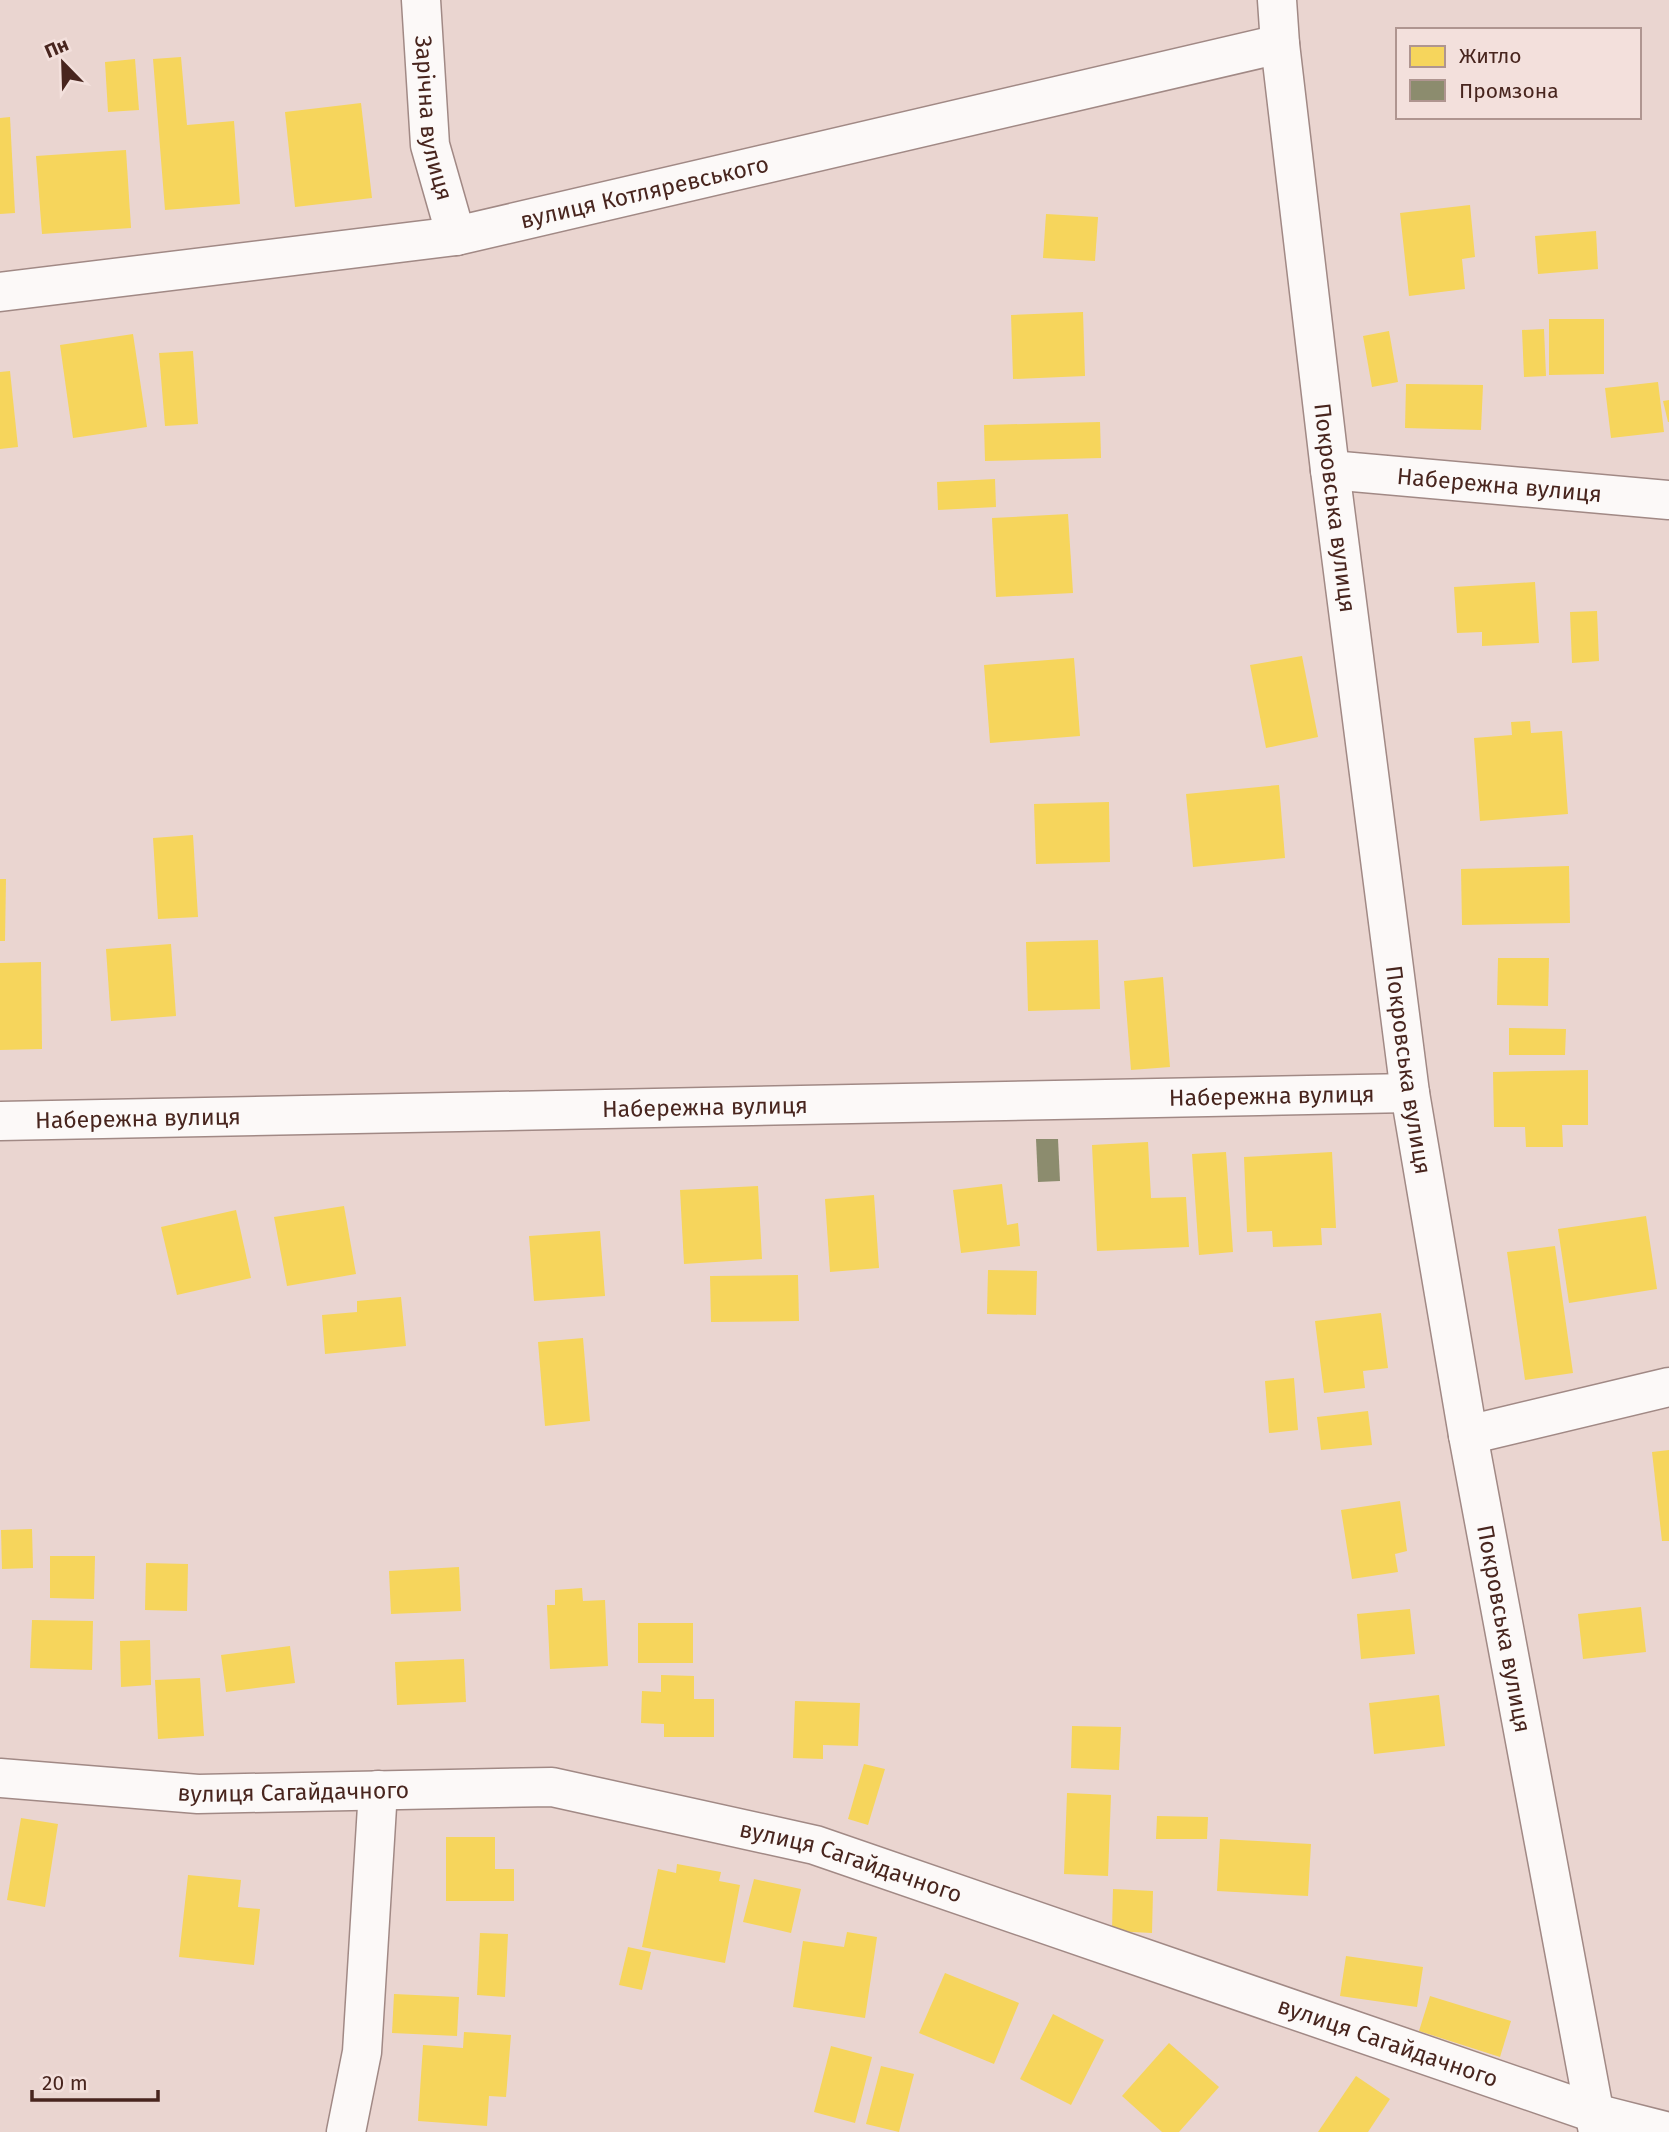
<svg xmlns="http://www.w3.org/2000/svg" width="1669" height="2132" viewBox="0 0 1669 2132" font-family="'Fira Sans',sans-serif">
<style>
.homes{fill:#f6d55c}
.industry{fill:#8c8c6e}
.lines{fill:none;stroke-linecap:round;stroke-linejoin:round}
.minor-casing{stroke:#a18985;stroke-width:41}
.tertiary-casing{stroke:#a18985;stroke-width:41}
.minor{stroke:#fcf9f8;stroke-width:38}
.tertiary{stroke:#fcf9f8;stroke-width:38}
.labels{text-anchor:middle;stroke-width:7;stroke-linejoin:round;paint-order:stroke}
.street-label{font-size:23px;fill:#48251e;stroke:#f3e0dc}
</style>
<rect width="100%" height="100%" fill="#ead5d0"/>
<g class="homes">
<path d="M181,57L187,125L234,121L240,204L165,210L153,59Z"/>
<path d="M135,59L139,110L108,112L105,62Z"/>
<path d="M361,103L372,198L295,207L285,112Z"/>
<path d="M10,117L15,213L0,214V118Z"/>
<path d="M126,150L131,228L42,234L36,156Z"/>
<path d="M1470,205L1475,257L1462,259L1465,289L1409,296L1400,213Z"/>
<path d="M1046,214L1098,217L1095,261L1043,258Z"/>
<path d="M1596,231L1598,269L1538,274L1535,236Z"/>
<path d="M1083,312L1085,376L1013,379L1011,315Z"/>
<path d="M1549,319H1604V374L1549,375Z"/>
<path d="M1544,329L1546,376L1524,377L1522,330Z"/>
<path d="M1389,331L1398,382L1372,387L1363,336Z"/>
<path d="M133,334L147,427L73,438L60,345Z"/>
<path d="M193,351L198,424L165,426L159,353Z"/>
<path d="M10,371L18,447L0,449V372Z"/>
<path d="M1658,382L1664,432L1611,438L1605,388Z"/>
<path d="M1406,384L1483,385L1481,430L1405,428Z"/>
<path d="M1669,400V422H1668L1663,401Z"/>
<path d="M1100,422L1101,458L985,461L984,425Z"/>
<path d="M995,479L996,507L938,510L937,482Z"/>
<path d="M1068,514L1073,593L996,597L992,518Z"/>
<path d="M1535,582L1539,643L1482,646V632L1457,633L1454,587Z"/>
<path d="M1597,611L1599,661L1572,663L1570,612Z"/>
<path d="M1302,656L1318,737L1266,748L1250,665Z"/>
<path d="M1074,658L1080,736L990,743L984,665Z"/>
<path d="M1530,721L1531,733L1562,731L1568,814L1480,821L1474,738L1512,735L1511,722Z"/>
<path d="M1279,785L1285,858L1193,867L1186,794Z"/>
<path d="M1109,802L1110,862L1036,864L1034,804Z"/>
<path d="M193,835L198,917L158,919L153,838Z"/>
<path d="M1569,866L1570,923L1462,925L1461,869Z"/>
<path d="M0,879H6L5,941H0Z"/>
<path d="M1098,940L1100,1009L1028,1011L1026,942Z"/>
<path d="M171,944L176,1016L111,1021L106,949Z"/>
<path d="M1498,958H1549L1548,1006L1497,1005Z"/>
<path d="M41,962L42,1049L0,1050V963Z"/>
<path d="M1163,977L1170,1067L1131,1070L1124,981Z"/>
<path d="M1509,1028L1566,1029L1565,1055H1509Z"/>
<path d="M1588,1070V1125H1562L1563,1147H1526L1525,1127H1494L1493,1072Z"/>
<path d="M1148,1142L1151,1198L1186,1197L1189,1247L1097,1251L1092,1145Z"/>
<path d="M1226,1152L1233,1252L1199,1255L1192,1154Z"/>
<path d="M1332,1152L1336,1228H1321L1322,1245L1273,1247L1272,1231L1247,1232L1244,1157Z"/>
<path d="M1002,1184L1007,1225L1018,1223L1020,1246L961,1253L953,1190Z"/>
<path d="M758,1186L762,1259L684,1264L680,1190Z"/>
<path d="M874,1195L879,1268L830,1272L825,1199Z"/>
<path d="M344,1206L356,1274L287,1286L274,1217Z"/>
<path d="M236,1210L251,1278L177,1295L161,1227Z"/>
<path d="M1646,1216L1657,1289L1569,1303L1558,1229Z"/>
<path d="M600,1231L605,1296L534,1301L529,1236Z"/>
<path d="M1555,1246L1573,1373L1525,1380L1507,1252Z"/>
<path d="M988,1270L1037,1271L1036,1315L987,1314Z"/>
<path d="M798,1275L799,1321L711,1322L710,1276Z"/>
<path d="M401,1297L406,1346L325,1354L322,1315L357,1312V1301Z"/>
<path d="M1381,1313L1388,1368L1363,1371L1365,1388L1324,1393L1315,1321Z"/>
<path d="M583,1338L590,1421L545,1426L538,1342Z"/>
<path d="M1294,1378L1298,1430L1269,1433L1265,1381Z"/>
<path d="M1368,1411L1372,1445L1321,1450L1317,1417Z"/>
<path d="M1669,1450V1541H1662L1652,1452Z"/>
<path d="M1400,1501L1407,1551L1395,1554L1398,1572L1352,1579L1341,1510Z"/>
<path d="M32,1529L33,1568L2,1569L1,1530Z"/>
<path d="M50,1556H95L94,1599L50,1598Z"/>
<path d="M146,1563L188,1564L187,1611L145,1610Z"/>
<path d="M459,1567L461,1611L391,1614L389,1571Z"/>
<path d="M582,1588L583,1601L605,1600L608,1666L550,1669L547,1605H555V1590Z"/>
<path d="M1641,1607L1646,1652L1583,1659L1578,1614Z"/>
<path d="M1410,1609L1415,1654L1361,1659L1357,1614Z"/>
<path d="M32,1620L93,1621L92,1670L30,1668Z"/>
<rect x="638" y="1623" width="55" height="40"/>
<path d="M150,1640L151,1685L121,1687L120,1641Z"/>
<path d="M290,1646L295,1683L226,1692L221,1655Z"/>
<path d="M464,1659L466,1702L397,1705L395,1662Z"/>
<path d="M661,1675L694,1676V1699H714V1737H664V1724L641,1723L642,1691L661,1692Z"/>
<path d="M200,1678L204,1736L158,1739L155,1680Z"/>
<path d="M1439,1695L1445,1746L1374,1754L1369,1703Z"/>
<path d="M795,1701L860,1703L858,1746L823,1745V1759L793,1758Z"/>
<path d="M1072,1726L1121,1727L1119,1770L1071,1768Z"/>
<path d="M864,1764L885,1769L868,1825L848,1819Z"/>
<path d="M1067,1793L1111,1795L1108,1876L1064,1874Z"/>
<path d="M1157,1816L1208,1817L1207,1839H1156Z"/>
<path d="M21,1818L58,1824L45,1907L7,1900Z"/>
<path d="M446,1837H495V1869H514V1901H446Z"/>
<path d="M1220,1839L1311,1844L1308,1896L1217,1891Z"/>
<path d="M677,1864L721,1872L719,1881L740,1885L725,1963L642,1947L658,1869L676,1873Z"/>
<path d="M188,1875L241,1880L238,1907L260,1909L254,1965L179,1957Z"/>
<path d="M754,1879L801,1889L791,1933L743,1922Z"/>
<path d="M1113,1889L1153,1891L1152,1933L1112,1931Z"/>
<path d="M847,1932L877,1937L865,2018L793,2007L803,1941L844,1947Z"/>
<path d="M480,1933L508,1934L505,1997L477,1995Z"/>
<path d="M628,1947L651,1952L642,1990L619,1985Z"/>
<path d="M1346,1956L1423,1967L1417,2007L1340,1996Z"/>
<path d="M945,1973L1019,2003L994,2064L919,2033Z"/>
<path d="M394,1994L459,1997L457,2036L392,2033Z"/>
<path d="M1430,1996L1511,2021L1500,2057L1419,2031Z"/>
<path d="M1053,2014L1104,2040L1071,2105L1020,2079Z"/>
<path d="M464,2032L511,2035L506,2097L489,2096L487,2126L418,2121L423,2045L463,2048Z"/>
<path d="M1169,2043L1219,2087L1179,2132H1162L1122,2096Z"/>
<path d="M831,2046L872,2057L855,2123L814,2112Z"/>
<path d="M881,2066L914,2074L899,2132L866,2124Z"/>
<path d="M1356,2076L1390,2099L1368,2132H1318Z"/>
</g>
<path class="industry" d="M1036,1139H1058L1060,1181L1038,1182Z"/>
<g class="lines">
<defs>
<g id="minor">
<path id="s1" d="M421,0L430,145L456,236"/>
<path id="s2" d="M0,292L456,236L1280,44"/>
<path id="s3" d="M1330,470L1669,500"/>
<path id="s4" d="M0,1121L1410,1093"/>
<path d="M1468,1435L1669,1387"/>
<path id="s5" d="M0,1778L198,1794L552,1787L815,1845L1594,2113L1669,2132"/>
<path d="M346,2132L362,2052L378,1790"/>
</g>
<g id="tertiary">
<path id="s6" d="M1277,0L1280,44L1330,470L1410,1093L1468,1435L1598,2132"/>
</g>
</defs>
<use href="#minor" class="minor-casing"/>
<use href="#tertiary" class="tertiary-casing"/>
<use href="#minor" class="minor"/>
<use href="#tertiary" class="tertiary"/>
</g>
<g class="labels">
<g class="street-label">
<text dy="8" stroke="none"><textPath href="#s1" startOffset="119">Зарічна вулиця</textPath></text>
<text dy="8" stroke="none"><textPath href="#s2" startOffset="653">вулиця Котляревського</textPath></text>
<text dy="8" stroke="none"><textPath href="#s3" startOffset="170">Набережна вулиця</textPath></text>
<text dy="8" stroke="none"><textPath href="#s6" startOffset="511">Покровська вулиця</textPath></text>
<text dy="8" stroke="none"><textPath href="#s6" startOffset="1078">Покровська вулиця</textPath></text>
<text dy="8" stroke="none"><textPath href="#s4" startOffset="1272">Набережна вулиця</textPath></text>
<text dy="8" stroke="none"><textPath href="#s4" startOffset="705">Набережна вулиця</textPath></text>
<text dy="8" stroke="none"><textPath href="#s4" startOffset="138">Набережна вулиця</textPath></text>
<text dy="8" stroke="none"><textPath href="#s6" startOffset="1645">Покровська вулиця</textPath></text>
<text dy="8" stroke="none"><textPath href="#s5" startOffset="294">вулиця Сагайдачного</textPath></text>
<text dy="8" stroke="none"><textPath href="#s5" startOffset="861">вулиця Сагайдачного</textPath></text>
<text dy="8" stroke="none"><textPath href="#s5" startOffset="1428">вулиця Сагайдачного</textPath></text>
</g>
</g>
<rect x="1396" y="28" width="245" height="91" fill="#f3e0dc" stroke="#af9590" stroke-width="2"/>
<rect x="1410" y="46" width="35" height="21" fill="#f6d55c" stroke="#af9590" stroke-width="2"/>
<text x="1459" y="63" font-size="21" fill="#48251e">Житло</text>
<rect x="1410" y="80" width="35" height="21" fill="#8c8c6e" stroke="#af9590" stroke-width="2"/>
<text x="1459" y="98" font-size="21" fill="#48251e">Промзона</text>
<g transform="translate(63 63) rotate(337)" stroke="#f3e0dc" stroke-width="5" paint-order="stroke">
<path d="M0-5L12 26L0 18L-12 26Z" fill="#48251e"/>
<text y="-10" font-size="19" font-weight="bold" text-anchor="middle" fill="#48251e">Пн</text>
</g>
<path d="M32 2090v10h126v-10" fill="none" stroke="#48251e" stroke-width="3.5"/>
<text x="42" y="2090" font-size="21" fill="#48251e" stroke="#f3e0dc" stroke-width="5" paint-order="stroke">20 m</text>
</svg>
